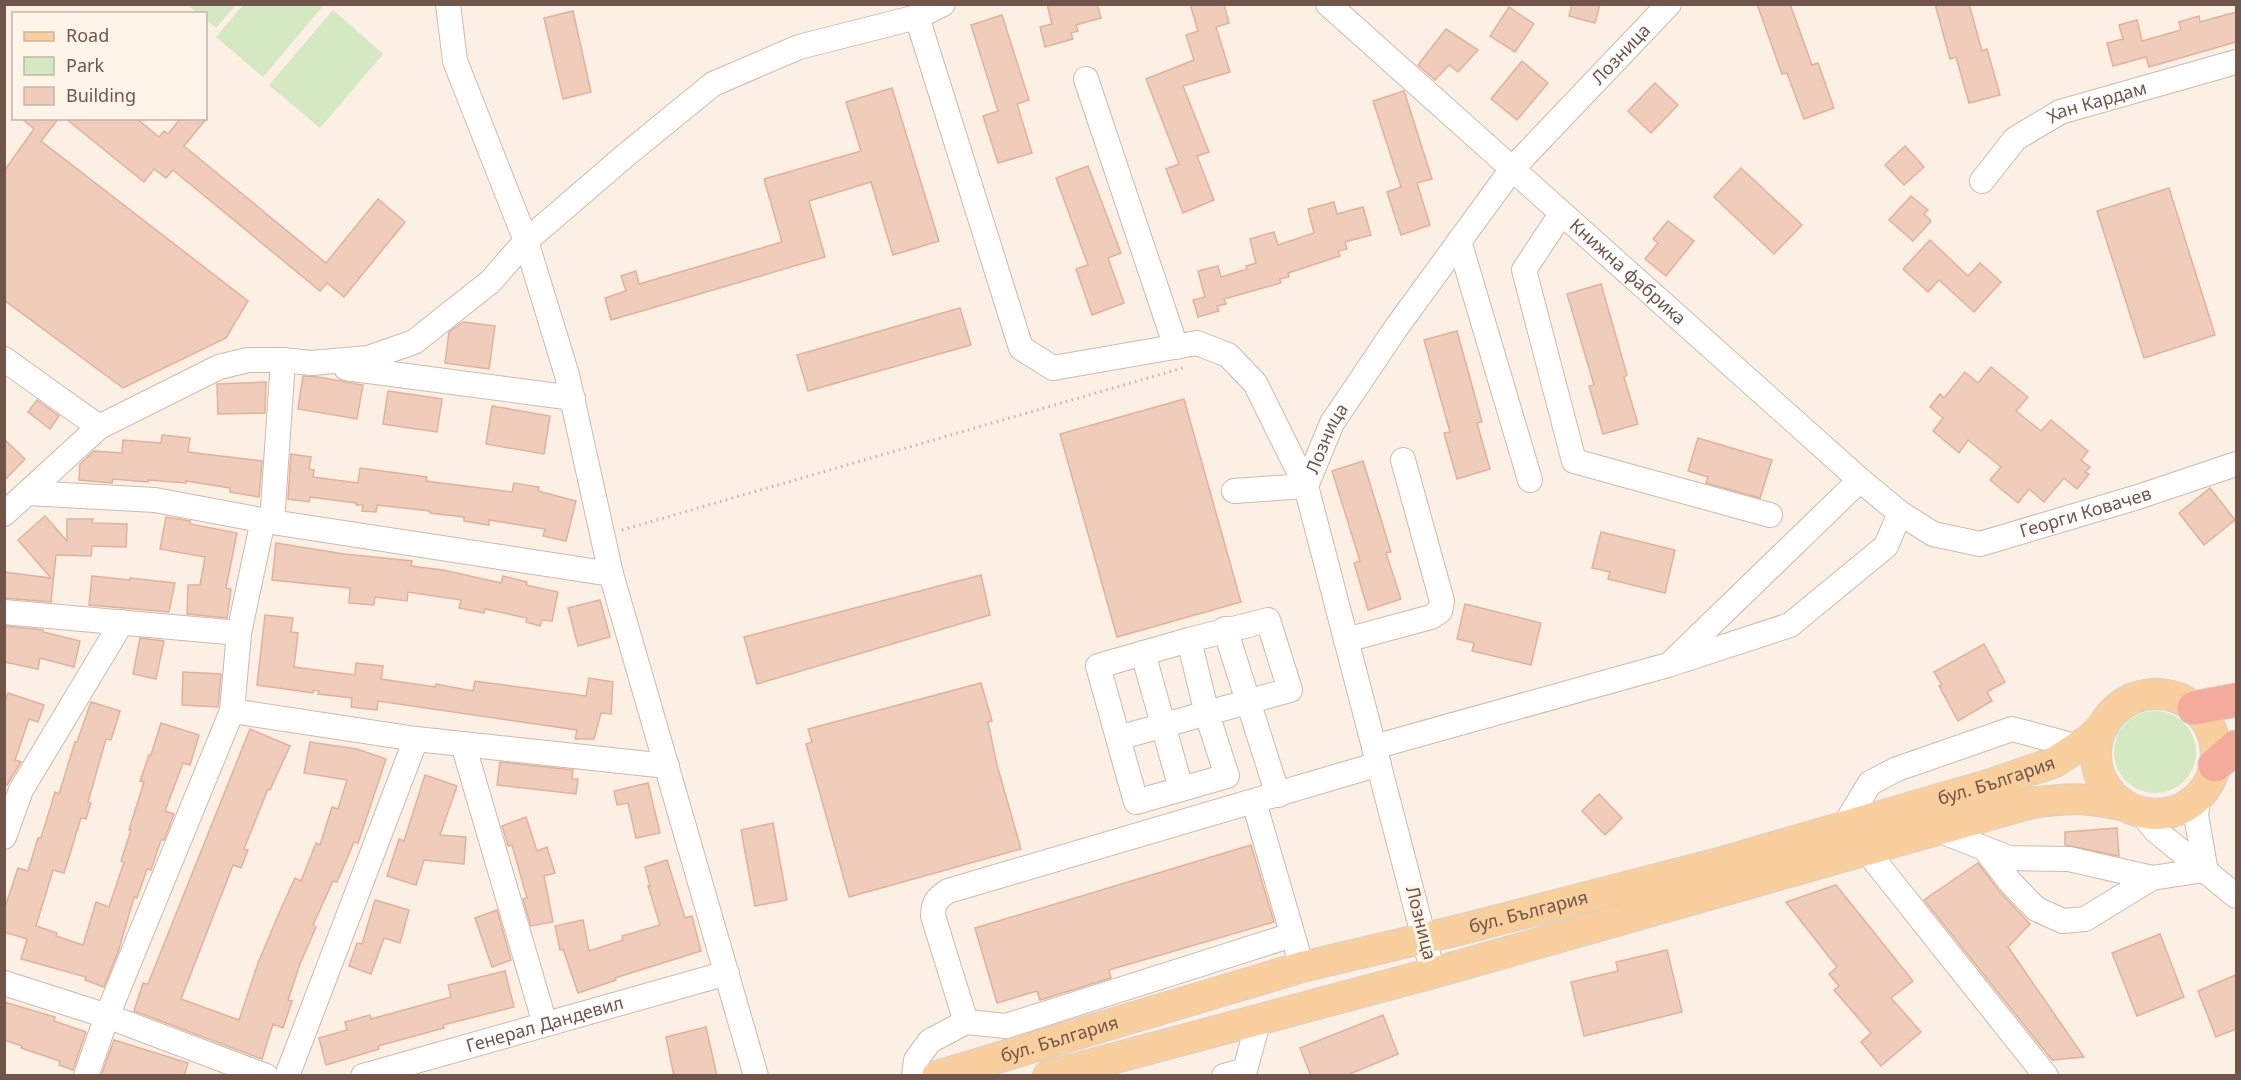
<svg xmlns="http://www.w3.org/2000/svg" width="2241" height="1080" viewBox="0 0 2241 1080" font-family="'Noto Sans',sans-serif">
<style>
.green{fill:#d4e8c2}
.building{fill:#f0ccbb;stroke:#e2b19c;stroke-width:1.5}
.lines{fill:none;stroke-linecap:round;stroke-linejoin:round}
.minor-casing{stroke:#ceb9ad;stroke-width:26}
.major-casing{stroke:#d8cfcc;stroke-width:32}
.highway-casing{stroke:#d8cfcc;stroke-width:35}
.path{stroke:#d4af9f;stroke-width:3;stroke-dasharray:1.5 4.5;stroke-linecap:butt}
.minor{stroke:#fff;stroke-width:24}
.major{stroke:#f8cf9d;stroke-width:30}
.highway{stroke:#f4ab9b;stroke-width:33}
.labels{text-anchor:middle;stroke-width:6;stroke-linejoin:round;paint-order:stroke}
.street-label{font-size:18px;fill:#72554a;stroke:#fef4e8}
</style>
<rect width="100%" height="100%" fill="#fbf0e3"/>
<g class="green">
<path d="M320,4L323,6L263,77L216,37L243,5Z"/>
<path d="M187,5H236L216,28L206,20V14L198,13Z"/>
<path d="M333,10L383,54L320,128L269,85Z"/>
<circle cx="2155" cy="752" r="41"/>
</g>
<g class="building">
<path d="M1047,4H1097L1101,18L1076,25L1078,31L1071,33L1073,39L1045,47L1040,27L1052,24Z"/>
<path d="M1190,4H1224L1229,23L1216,27L1230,72L1183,86L1209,152L1197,156L1214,200L1183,213L1166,169L1179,164L1146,79L1194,60L1186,35L1198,31Z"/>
<path d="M1572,4H1600L1595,23L1569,16Z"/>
<path d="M1757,4H1790L1812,65L1818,63L1834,108L1804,119L1787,73L1782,74Z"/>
<path d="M1935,4H1969L1982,51L1987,49L2000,95L1969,103L1956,57L1950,59Z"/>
<path d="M1509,7L1534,24L1515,52L1490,36Z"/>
<path d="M573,11L591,92L563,99L544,18Z"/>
<path d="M2236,12V42L2149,67L2146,57L2113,66L2107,43L2123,39L2119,25L2137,20L2142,41L2181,30L2179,22L2199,16L2200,22Z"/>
<path d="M1002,15L1029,100L1017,104L1032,153L998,163L983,116L998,111L971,25Z"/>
<path d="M1446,29L1478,50L1458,72L1449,65L1435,80L1418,65Z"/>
<path d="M1522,61L1548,83L1517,120L1491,99Z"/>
<path d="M1655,83L1678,105L1651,133L1628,111Z"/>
<path d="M892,88L939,241L893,255L871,182L809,201L825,257L611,320L605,298L626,291L621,276L636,271L639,284L782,242L764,179L861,151L846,102Z"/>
<path d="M1404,91L1432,179L1417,183L1430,225L1401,235L1387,192L1401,187L1373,101Z"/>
<path d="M21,118H59L41,141L248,301L226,338L123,388L4,300V171L34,129Z"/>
<path d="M65,118H136L159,137L164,131L168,134L181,118H207L184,146L326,263L378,199L405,222L344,297L327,283L320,291L173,170L166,178L154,169L144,182Z"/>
<path d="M1905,146L1924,167L1904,185L1885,165Z"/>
<path d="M1088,166L1121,253L1108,258L1124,303L1092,315L1076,269L1088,265L1056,178Z"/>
<path d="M1741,168L1802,225L1774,254L1714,197Z"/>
<path d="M2169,188L2215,335L2144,358L2097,211Z"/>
<path d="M1911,196L1928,210L1924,214L1931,221L1913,241L1889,220Z"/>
<path d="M1334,202L1337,214L1363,207L1371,235L1345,242L1347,249L1338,251L1340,256L1288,273L1289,277L1280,279L1281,283L1224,299L1226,304L1217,306L1219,311L1198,317L1193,300L1205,297L1198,271L1218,266L1221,277L1247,269L1246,266L1256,263L1250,239L1274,232L1278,245L1314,233L1308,209Z"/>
<path d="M1668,221L1694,241L1666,276L1645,259L1658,243L1653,239Z"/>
<path d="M1930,240L1968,276L1980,263L2001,282L1974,312L1939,280L1928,292L1903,269Z"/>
<path d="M1601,284L1627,375L1624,377L1638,424L1603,434L1589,386L1594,385L1567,294Z"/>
<path d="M960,308L971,345L808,391L797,355Z"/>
<path d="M463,322L495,326L489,369L445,363L449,332Z"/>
<path d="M1457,331L1482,422L1477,423L1490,469L1457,479L1444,433L1450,432L1424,340Z"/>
<path d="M1991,367L2028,397L2016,411L2041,431L2051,420L2088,451L2081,460L2090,467L2085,472L2089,474L2077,489L2064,478L2044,502L2029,489L2018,503L1990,480L2001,467L1968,440L1959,453L1933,431L1943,418L1930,407L1940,394L1944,398L1965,372L1978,383Z"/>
<path d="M303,376L318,377L363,385L357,419L298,409Z"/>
<path d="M266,382L265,413L218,414L217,384Z"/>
<path d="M388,391L442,399L437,432L383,424Z"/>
<path d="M1184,399L1241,602L1117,637L1060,434Z"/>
<path d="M37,400L59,416L50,429L28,412Z"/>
<path d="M492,406L550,416L544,454L486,444Z"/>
<path d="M162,435L190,438L188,452L262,461L259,497L230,492V488L186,481V483L148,480V482L113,479L112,483L79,480L80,464L94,451L122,453L123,440L161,443Z"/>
<path d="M1698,438L1772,460L1760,498L1706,483L1708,477L1688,471Z"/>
<path d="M4,439L25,459L4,481Z"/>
<path d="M291,454L311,457L309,469L314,470L313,477L358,483L360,468L427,477L426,481L512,492L514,483L539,487L538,491L576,501L566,541L543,536L545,529L489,520V525L464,521V517L430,513V511L377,505L376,512L362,511L363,505H356V503L310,497L309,502L288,499Z"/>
<path d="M1363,461L1391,552L1386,553L1401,599L1368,610L1354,563L1360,561L1332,471Z"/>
<path d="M2210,488L2235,520L2204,545L2179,513Z"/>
<path d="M45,516L67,541V519H93L92,523L127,524L126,547L92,546L91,556L56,555L51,602L4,598V572L51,578L18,540Z"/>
<path d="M166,517L190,521V524L237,533L226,588L231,589L227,618L187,614L188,585H200L205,557L160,549Z"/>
<path d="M1601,532L1675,550L1665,593L1608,579L1610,572L1592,568Z"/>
<path d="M276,543L344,554L412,561L411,566L443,570L501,583L503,576L527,582L526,585L558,592L552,621L542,620L540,626L526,622L527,618L485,609L484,613L459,608L461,600L408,592L407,601L375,597L374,605L349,603L350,588L272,580Z"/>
<path d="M981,575L990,615L757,684L744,637Z"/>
<path d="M92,576L130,580V578L175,583L169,612L89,605Z"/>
<path d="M600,600L610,637L578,646L568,608Z"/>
<path d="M1465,604L1541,623L1531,665L1472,651L1474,643L1457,639Z"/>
<path d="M265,615L293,618L291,632L298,633L294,667L355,675L356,663L383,666L381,679L435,687L436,684L473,691L475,681L586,696L589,678L613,682L611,714L601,713L594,739H575L577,730L378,701L377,710L351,707L352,698L318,694L319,691L314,690L313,693L257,685Z"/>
<path d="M4,626L43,630V632L80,641L74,667L40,658L38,669L4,662Z"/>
<path d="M140,638L164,641L156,679L133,674Z"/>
<path d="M1984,644L2005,682L1987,692L1992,701L1958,721L1939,686L1942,685L1934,672Z"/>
<path d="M183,672L221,674L218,707L182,705Z"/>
<path d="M981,683L992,721L988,722L997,765L1021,849L849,897L806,744L812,742L808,729Z"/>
<path d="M8,693L44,705L38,722L29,719L15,760L21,762L7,785L4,784V705Z"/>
<path d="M91,702L120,711L111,740L106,739L88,802L91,803L86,819L81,818L64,873L53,870L36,926L57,933L56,936L83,945L96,902L109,907L124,862L121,861L131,830H129L144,782L140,781L149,755H151L161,723L199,735L190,765L183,763L165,811L174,814L164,840H161L151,870L147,869L137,898L134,897L119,949L104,987L85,980L86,977L21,959L27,939L4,932V910L18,868L28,871L38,838H41L55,792L59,794L75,742H77Z"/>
<path d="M250,729L290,746L270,790L268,789L244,849L248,850L241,868L233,865L181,999L239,1020L258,963L280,911L295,878L301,881L316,843L320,845L332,807L338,809L347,780L304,773L310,742L357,749L386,759L358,843L354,842L337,882L333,881L313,925L316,927L300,964L288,1000L292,1001L283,1028L273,1024L262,1059L134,1011L143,983L148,984Z"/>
<path d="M500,762L573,770L572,779H578L576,794L497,785Z"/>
<path d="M425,775L457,786L440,835L466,837L464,864L424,860L416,885L387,876L399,839L404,841Z"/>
<path d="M648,783L660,833L636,838L628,803L617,805L614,791Z"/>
<path d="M1599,794L1622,818L1605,835L1582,811Z"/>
<path d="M526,817L537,851L547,847L555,873L544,876L553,922L531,926L523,899L527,898L512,845L508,846L502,826Z"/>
<path d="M773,823L787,900L755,906L741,830Z"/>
<path d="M2117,828L2119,856L2065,845V832Z"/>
<path d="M1251,845L1274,922L1109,970L1111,978L1040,1000L1037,991L997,1003L975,928Z"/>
<path d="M667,860L685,918L692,916L701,951L615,978L616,980L578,993L563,949L560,950L555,926L583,920L589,951L623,940L622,936L660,925L648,886H650L645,867Z"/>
<path d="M1978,863L1999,891L2030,924L2008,947L2084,1057L2052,1060L1924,900Z"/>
<path d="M1836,885L1913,981L1891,998L1921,1032L1881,1066L1861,1042L1871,1033L1834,990L1839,986L1829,974L1837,967L1786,902Z"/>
<path d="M375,900L409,910L400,943L384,938L371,974L349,966L357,943L362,944Z"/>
<path d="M497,910L511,960L492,967L475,918Z"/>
<path d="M2160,934L2184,997L2137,1016L2112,953Z"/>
<path d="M1667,950L1682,1012L1584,1036L1571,982L1618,971L1616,962Z"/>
<path d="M505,971L514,1007L443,1025L444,1028L378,1046L379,1049L326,1065L319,1038L347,1030L345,1022L370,1015L371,1019L451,997L448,985Z"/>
<path d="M2236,975V1029L2216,1037L2198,991Z"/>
<path d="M4,1002L55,1017L54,1021L86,1032L73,1070L59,1065L60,1061L21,1048L22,1046L4,1040Z"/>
<path d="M1383,1015L1398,1054L1345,1076H1311L1300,1048Z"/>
<path d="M706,1027L717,1076H674L666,1037Z"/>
<path d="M114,1040L188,1063L184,1076H101Z"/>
</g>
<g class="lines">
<defs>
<g id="minor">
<path d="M448,4L455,61L526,241L567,375L611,574L756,1076"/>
<path id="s1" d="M1328,4L1860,480L1900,513L1933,534L1980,544L2138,497L2236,464"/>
<path d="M917,17L1021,348L1053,368L1197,343L1228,355L1255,383L1306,486L1234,491"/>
<path d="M1086,79L1176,347"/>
<path id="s2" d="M1982,181L2015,139L2060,112L2236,62"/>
<path d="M1561,214L1524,270L1574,461L1770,515"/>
<path d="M1459,241L1530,480"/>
<path d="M4,359L99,427"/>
<path d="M346,368L573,398"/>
<path d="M27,493L155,500L272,522L611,574"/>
<path d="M4,514L99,427L219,367L248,360H283L311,363L368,358L414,342L490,282L526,241L626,155L713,84L799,47L917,17L943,4"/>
<path d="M272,522L283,360"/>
<path d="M4,612L239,633"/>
<path d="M1225,629L1278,795"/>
<path d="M1346,640L1431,617L1440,611L1442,601L1403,460"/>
<path d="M1143,653L1181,789"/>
<path d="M1674,660L1860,480"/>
<path d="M232,711L416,739L667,766"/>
<path d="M1118,738L1098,666L1189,640L1207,714L1227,776L1136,802L1118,738L1290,690L1268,620L1189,640"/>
<path d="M463,744L545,1024"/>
<path d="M1374,747L1668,665L1790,625L1886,546L1900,513"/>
<path d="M2199,796L2196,815L2206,872"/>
<path d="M1254,802L1302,967"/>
<path d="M2140,812L2156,831L2236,896"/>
<path d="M1844,826L1870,783L1897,769L2012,729L2079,747"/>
<path d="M1938,830L2009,858L2069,859L2152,878L2204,870"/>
<path d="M4,837L21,790L122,622"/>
<path d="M1985,849L2010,882L2036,909L2063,921L2085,919L2152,878"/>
<path d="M1866,850L2046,1076"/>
<path id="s3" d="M1433,973L1306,486L1332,423L1396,328L1512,169L1669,4"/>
<path d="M4,983L107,1016L266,1076"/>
<path d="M966,1022L933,916C933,903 937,898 948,891L1379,764"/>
<path d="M86,1076L107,1016L232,711L239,633L263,520"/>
<path d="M287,1076L416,739"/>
<path id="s4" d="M363,1076L727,973"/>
<path d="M914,1076L916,1060L930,1041L966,1022L1006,1026L1292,935"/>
<path d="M1224,1076L1245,1070L1259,1019"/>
</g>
<g id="major">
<circle cx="2156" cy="754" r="60"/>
<path id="s5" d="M937,1076L1302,967L1463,929L1719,863L1994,783L2055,762L2090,739L2105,724"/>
<path d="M1048,1076L1433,973L2032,803C2070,797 2088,798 2126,806"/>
</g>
<g id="highway">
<path d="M2194,708L2236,700"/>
<path d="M2215,765L2236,747"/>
</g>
</defs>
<use href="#minor" class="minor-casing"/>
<use href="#major" class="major-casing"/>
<use href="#highway" class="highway-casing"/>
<path class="path" d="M622,530L1186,367"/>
<use href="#minor" class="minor"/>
<use href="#major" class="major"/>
<use href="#highway" class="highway"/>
</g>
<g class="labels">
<g class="street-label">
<text dy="6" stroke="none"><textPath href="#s3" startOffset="1041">Лозница</textPath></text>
<text dy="6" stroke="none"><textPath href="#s2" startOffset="144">Хан Кардам</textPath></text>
<text dy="6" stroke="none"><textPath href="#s1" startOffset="402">Книжна фабрика</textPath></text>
<text dy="6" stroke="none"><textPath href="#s3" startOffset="555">Лозница</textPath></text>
<text dy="6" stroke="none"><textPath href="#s1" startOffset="963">Георги Ковачев</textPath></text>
<text dy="6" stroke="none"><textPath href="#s5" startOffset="1100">бул. България</textPath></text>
<text dy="6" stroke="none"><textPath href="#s5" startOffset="614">бул. България</textPath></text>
<text transform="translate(1421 923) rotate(76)" y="6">Лозница</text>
<text dy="6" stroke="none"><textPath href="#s4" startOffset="189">Генерал Дандевил</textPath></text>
<text dy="6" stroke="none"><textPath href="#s5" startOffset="128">бул. България</textPath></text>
</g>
</g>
<rect width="2241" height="1080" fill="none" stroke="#72554a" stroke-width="12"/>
<rect x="12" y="12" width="195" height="108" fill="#fef4e8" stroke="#c6b4a9" stroke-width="1.5"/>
<rect x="24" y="32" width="30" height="9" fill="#f8cf9d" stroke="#c6b4a9" stroke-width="1.5"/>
<text x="66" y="42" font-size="18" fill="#72554a">Road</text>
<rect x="24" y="57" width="30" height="18" fill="#d4e8c2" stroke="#c6b4a9" stroke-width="1.5"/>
<text x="66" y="72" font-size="18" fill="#72554a">Park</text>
<rect x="24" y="87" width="30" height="18" fill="#f0ccbb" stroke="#c6b4a9" stroke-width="1.5"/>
<text x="66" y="102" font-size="18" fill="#72554a">Building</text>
</svg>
